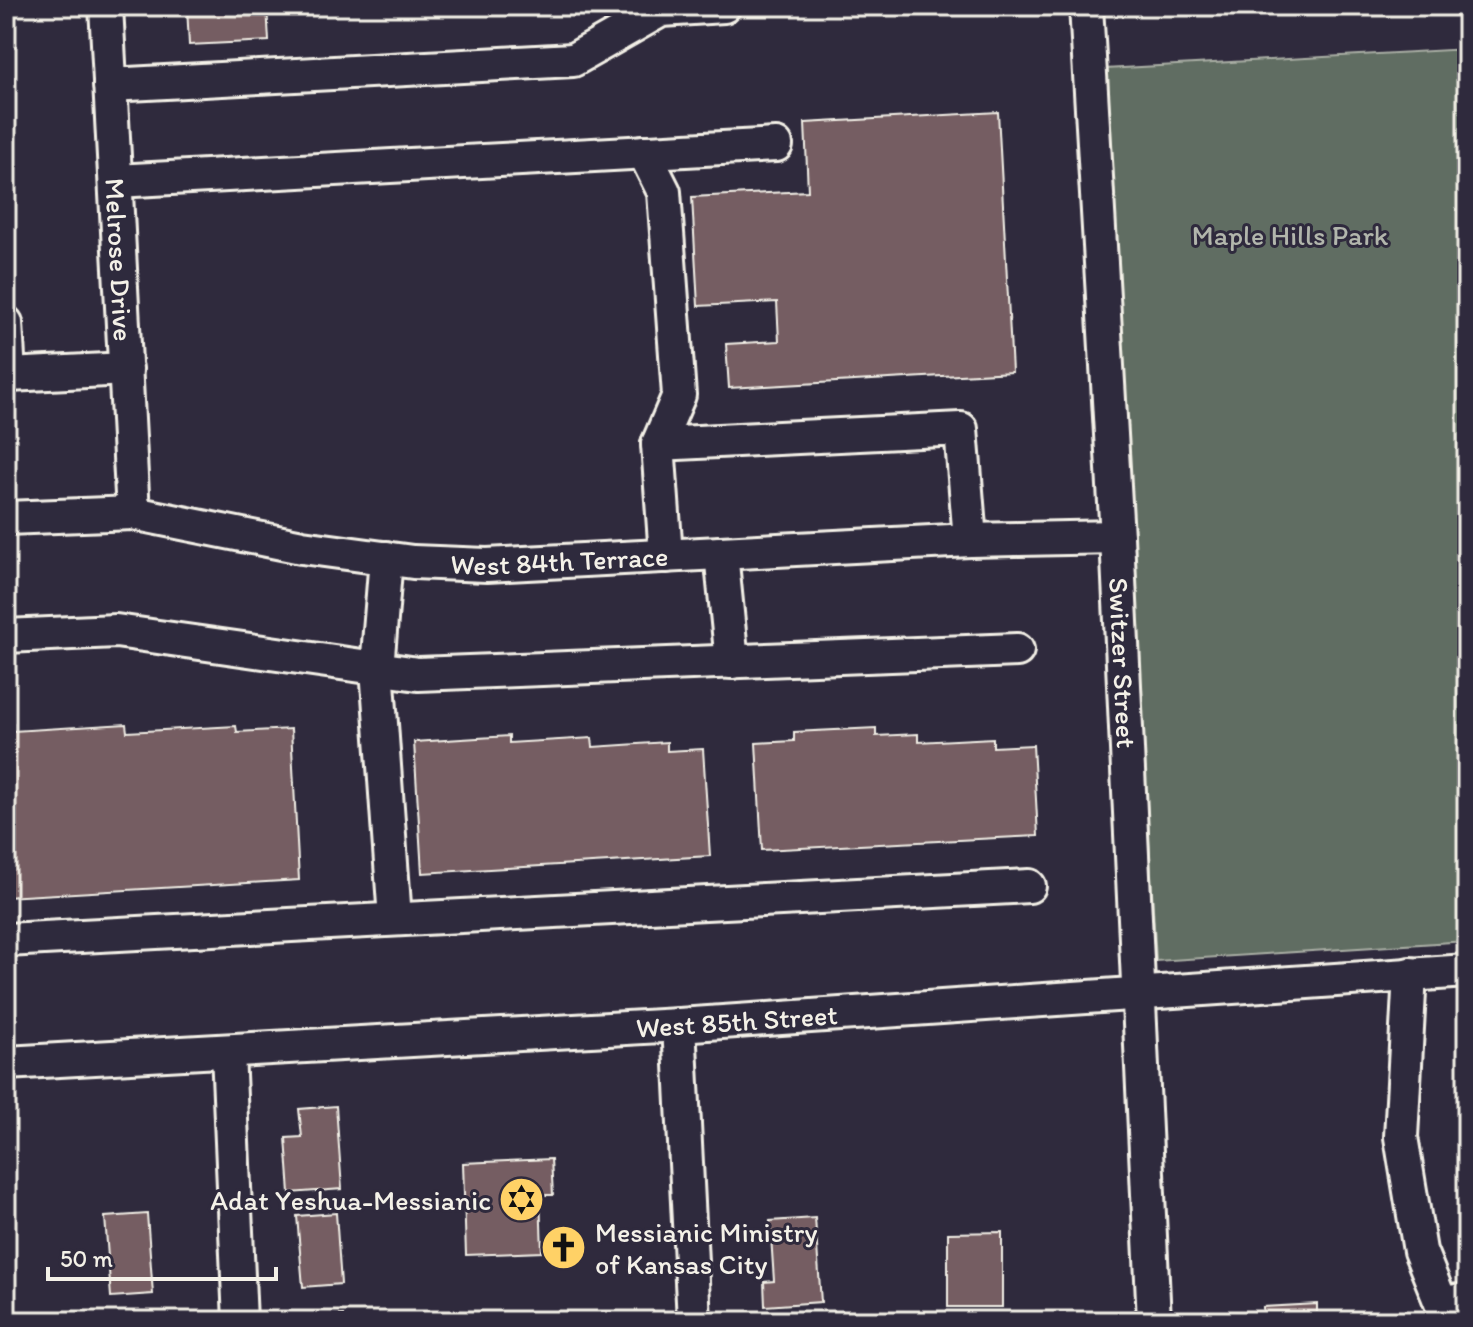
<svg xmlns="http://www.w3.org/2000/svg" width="1473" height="1327" viewBox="0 0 1473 1327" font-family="Itim,sans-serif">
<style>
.green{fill:#616d62;stroke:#aaafa5;stroke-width:2}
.building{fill:#745d62;stroke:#f4f1e8;stroke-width:2}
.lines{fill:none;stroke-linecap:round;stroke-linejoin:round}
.minor-casing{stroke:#f4f1e8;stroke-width:38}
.minor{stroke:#2f2a3d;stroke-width:32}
.labels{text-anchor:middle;stroke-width:6;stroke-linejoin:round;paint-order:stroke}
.park-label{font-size:28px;fill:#b2b6ac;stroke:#2f2a3d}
.street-label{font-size:28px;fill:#f4f1e8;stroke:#2f2a3d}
.poi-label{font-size:28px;fill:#f4f1e8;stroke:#2f2a3d;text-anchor:end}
</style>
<rect width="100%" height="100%" fill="#2f2a3d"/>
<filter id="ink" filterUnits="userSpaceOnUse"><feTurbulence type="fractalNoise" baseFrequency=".0125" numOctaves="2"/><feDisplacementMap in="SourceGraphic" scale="16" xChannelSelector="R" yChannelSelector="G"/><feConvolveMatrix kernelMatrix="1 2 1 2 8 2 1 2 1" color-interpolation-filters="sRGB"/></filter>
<g filter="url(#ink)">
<path class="green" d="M1467,49V941L1156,961L1105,69Z"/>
<g class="building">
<path d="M187,6H267L269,41L189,45Z"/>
<path d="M998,112L1012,372L729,388L726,344L779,341L777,302L698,306L692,197L808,191L805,123Z"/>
<path d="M6,724H13V731L126,724L127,732L236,726L237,732L291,729L299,880L6,897Z"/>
<path d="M876,728V736L918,734V742L993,738V747L1033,745L1038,836L762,850L756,743L794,741V732Z"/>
<path d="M509,736V743L592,738L593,747L667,742V751L703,749L710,856L422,873L414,742Z"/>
<path d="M336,1106L342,1189L290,1193L286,1138L302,1137L299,1109Z"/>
<path d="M551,1159L553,1195H540L542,1252L466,1255L463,1163Z"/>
<path d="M336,1213L341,1284L303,1287L297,1216Z"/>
<path d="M147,1214L153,1294L111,1297L105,1217Z"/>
<path d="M815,1218L821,1302L765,1306L764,1282L774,1281L770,1221Z"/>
<path d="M1002,1232V1307H948V1233Z"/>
<path d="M1317,1304V1321H1264L1263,1307Z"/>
<path d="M343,1315V1321H303V1318Z"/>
</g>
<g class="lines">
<defs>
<g id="minor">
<path id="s1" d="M106,6L133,513"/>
<path id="s2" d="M1086,6L1117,537L1154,1321"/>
<path d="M110,85L573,60L661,10L724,6"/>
<path d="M644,152L664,192L679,395L658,444L666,556"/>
<path d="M116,181L776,145"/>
<path d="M6,323L9,375L126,369"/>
<path d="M658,444L961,429L970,540"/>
<path id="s3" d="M6,518L133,513L302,547L413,562L487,565L970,540L1117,537"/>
<path d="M721,553L732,662"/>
<path d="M386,558L377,668L395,919"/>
<path d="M6,636L116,631L418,674L1017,650"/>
<path d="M6,940L1029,886"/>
<path d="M1410,974L1401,1137L1420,1251L1441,1303L1467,1300"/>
<path d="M679,1025L694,1321"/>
<path d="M228,1052L240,1321"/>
<path id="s4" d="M6,1063L679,1025L1467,971"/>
</g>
</defs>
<use href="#minor" class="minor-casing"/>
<use href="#minor" class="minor"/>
</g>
</g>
<defs>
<symbol id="synagogue-disc" viewBox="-11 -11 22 22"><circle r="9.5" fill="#ffd166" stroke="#2f2a3d"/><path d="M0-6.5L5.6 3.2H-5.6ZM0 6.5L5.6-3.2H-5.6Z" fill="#111"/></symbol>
<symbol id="church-disc" viewBox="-11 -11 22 22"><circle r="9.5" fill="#ffd166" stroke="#2f2a3d"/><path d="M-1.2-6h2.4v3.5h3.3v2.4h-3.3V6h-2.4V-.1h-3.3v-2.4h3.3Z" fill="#111"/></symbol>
</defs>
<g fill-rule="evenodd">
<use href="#synagogue-disc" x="496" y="1174" width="51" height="51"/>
<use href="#church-disc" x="538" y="1222" width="51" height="51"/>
</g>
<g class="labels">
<g class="park-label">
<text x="1290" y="245">Maple Hills Park</text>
</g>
<g class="street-label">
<text dy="10" stroke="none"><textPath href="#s1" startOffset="254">Melrose Drive</textPath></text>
<text dy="10" stroke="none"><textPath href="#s3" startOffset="558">West 84th Terrace</textPath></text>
<text dy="10" stroke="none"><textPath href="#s2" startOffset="658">Switzer Street</textPath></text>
<text dy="10" stroke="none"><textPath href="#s4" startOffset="732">West 85th Street</textPath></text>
</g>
<g class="poi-label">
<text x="491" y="1210">Adat Yeshua-Messianic</text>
<text x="595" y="1242" text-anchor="start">Messianic Ministry<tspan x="595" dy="32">of Kansas City</tspan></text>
</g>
</g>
<rect width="1473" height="1327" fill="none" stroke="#2f2a3d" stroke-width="32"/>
<rect x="16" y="16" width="1441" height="1295" fill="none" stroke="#f4f1e8" stroke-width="3" filter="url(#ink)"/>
<path d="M48 1267v12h228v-12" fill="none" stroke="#f4f1e8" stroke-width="4"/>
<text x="60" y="1267" font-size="24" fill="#f4f1e8" stroke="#2f2a3d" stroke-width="6" paint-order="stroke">50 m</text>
</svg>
